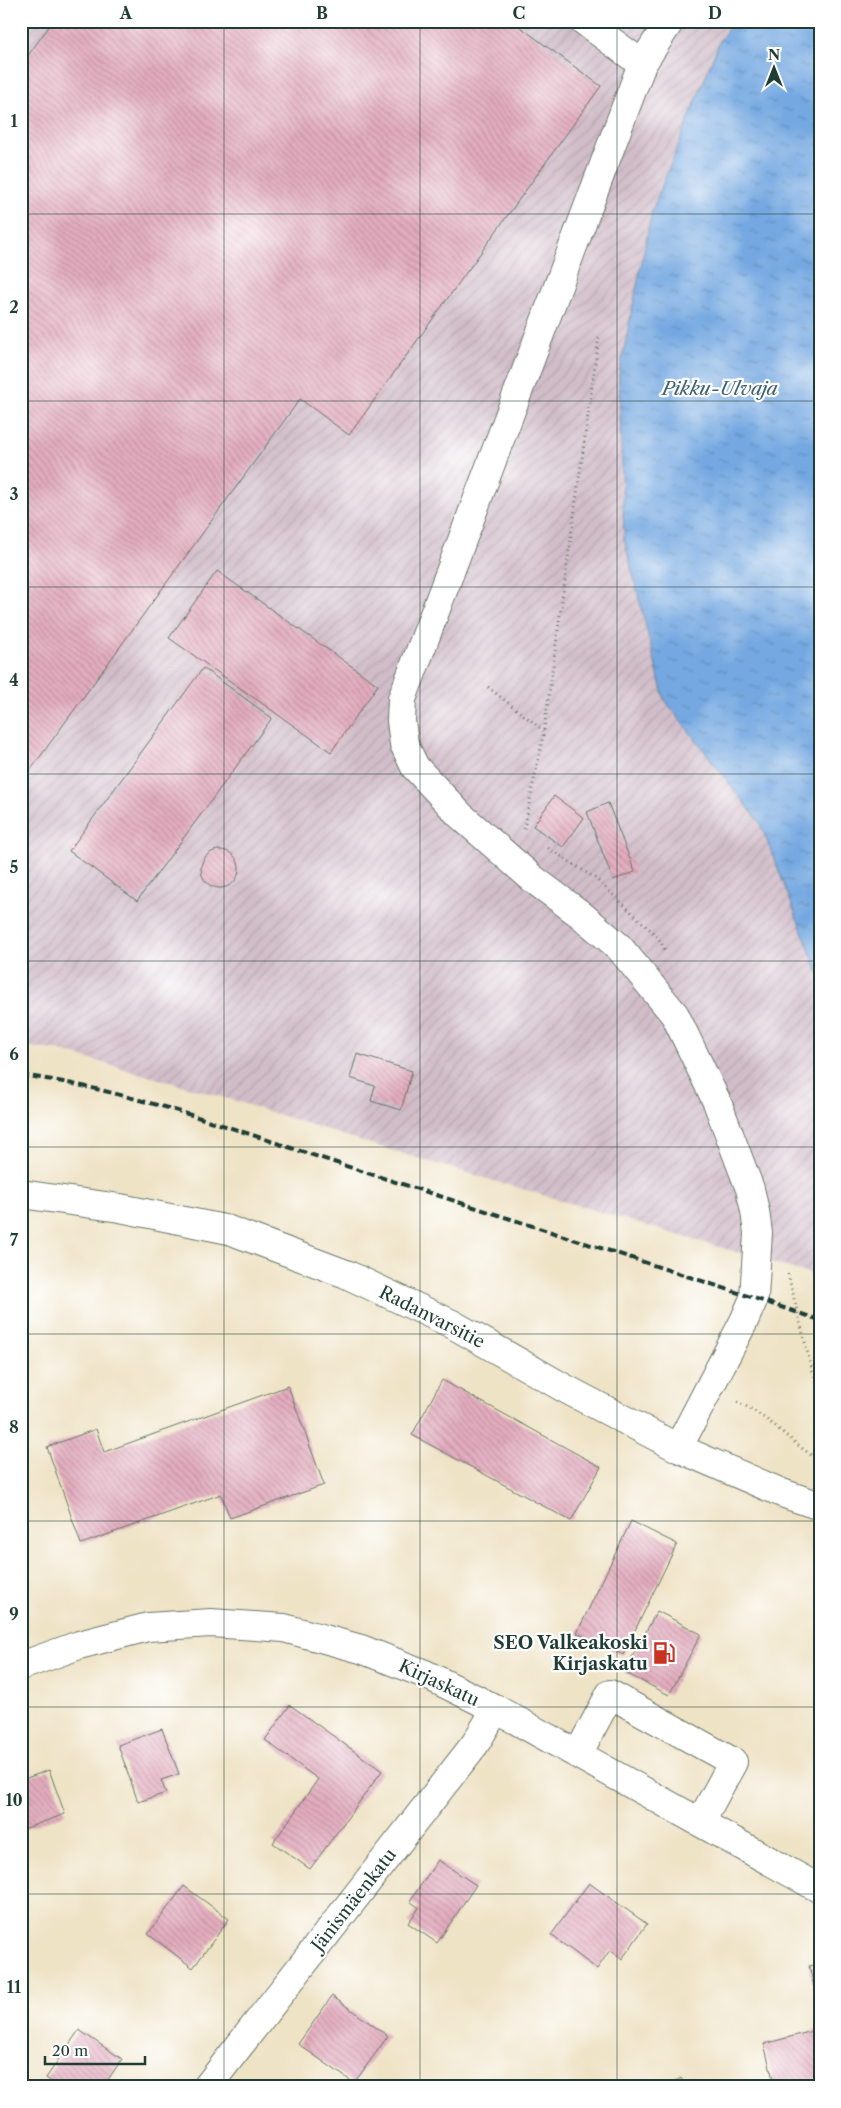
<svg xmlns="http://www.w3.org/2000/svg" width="841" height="2108" viewBox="0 0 841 2108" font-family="'Libre Caslon Text',serif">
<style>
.industrial{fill:url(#industrial-furrows)}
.water{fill:url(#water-ripples);stroke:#4a728a}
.building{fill:url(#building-back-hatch)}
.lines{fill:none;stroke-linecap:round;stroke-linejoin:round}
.minor-casing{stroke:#687767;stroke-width:30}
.path{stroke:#687767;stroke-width:3;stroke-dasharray:1 4;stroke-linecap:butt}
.minor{stroke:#fff;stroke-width:28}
.rail{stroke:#1f3d34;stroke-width:4;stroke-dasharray:8 4;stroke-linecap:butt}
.grid{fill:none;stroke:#1f3d34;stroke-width:1;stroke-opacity:0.55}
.labels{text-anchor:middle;stroke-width:4.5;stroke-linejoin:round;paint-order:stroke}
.street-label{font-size:18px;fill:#1f3d34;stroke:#fff}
.poi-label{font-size:18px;font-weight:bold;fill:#1f3d34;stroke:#fff;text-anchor:end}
.water-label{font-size:19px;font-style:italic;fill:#3d6271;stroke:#fff}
.neatline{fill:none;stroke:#1f3d34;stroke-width:2}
.grid-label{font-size:16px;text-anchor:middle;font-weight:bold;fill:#1f3d34}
</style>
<defs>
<pattern id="industrial-furrows" width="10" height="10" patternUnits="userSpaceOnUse" patternTransform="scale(1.25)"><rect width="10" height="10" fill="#d1bdc9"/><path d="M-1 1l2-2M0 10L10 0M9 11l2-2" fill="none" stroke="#b3a3ad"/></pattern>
<pattern id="water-ripples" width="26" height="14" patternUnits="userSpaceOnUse" patternTransform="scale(1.25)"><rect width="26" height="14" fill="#74a8e1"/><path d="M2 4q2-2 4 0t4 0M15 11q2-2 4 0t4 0" fill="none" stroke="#5f8ab7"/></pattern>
<pattern id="building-back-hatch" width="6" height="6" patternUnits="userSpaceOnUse" patternTransform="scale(1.25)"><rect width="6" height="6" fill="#e4adbf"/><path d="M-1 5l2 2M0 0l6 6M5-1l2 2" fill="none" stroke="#b88e9c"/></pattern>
</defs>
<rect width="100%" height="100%" fill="#fff"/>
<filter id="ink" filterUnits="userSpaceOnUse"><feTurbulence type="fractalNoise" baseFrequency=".02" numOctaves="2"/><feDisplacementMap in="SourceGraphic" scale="10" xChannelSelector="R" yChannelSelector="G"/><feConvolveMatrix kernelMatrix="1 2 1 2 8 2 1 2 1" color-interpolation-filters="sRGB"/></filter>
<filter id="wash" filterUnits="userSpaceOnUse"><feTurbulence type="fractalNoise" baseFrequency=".0096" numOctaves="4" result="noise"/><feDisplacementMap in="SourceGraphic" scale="20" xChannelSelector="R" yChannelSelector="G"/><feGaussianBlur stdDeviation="1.12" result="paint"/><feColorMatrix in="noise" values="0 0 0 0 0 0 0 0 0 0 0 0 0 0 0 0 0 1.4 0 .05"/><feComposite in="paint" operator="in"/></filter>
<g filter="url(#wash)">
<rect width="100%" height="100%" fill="#efe3c6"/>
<path class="industrial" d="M21,21H734L720,41L652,211L619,374L664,699L760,823L820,977V1277L393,1151L229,1099L61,1051L21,1046Z"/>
<path class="water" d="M734,21H820V977L760,823L664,699L624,539L619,374L652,211L720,40Z"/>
<g id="blocks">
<g class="building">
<path d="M53,21H512L601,86L349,435L300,399L21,783V65Z"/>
<path d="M217,571L378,685L331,752L169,638Z"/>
<path d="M203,668L272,718L137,901L69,851Z"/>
<path d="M554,796L584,818L563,847L533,826Z"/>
<path d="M608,803L635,872L613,880L587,812Z"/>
<circle cx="220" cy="869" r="19"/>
<path d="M357,1054L412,1071L401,1110L371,1101L375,1086L350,1078Z"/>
<path d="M442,1380L601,1467L571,1521L412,1435Z"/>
<path d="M288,1386L324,1485L230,1518L221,1494L81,1544L47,1447L96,1429L104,1452Z"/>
<path d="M631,1521L677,1544L623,1655L577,1633Z"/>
<path d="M657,1611L701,1634L669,1695L624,1672Z"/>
<path d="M290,1705L382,1771L310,1869L273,1843L318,1779L265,1740Z"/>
<path d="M162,1729L179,1774L161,1780L166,1793L138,1802L118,1745Z"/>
<path d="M49,1770L65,1814L21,1830V1780Z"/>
<path d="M438,1860L476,1885L437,1943L408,1923L419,1908L410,1901Z"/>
<path d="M589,1883L647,1924L622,1959L610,1950L597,1969L551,1935Z"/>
<path d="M184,1886L229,1919L193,1968L148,1934Z"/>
<path d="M820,1964V2007H819L809,1966Z"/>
<path d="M332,1996L388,2036L354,2083L298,2044Z"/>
<path d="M820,2029V2086L775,2087L764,2044Z"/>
<path d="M79,2030L122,2059L103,2087H59L46,2078Z"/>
<path d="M681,2078L686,2087H665Z"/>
</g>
</g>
</g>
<g filter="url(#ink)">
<use href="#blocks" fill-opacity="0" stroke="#687767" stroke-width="1"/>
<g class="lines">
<defs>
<g id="minor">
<path d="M584,21L642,64"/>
<path d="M670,21L642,64L402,699L401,721L404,744L415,767L460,815L533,879L580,914L619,947L675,1015L717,1102L750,1189L755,1211L758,1233L754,1298L744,1321L678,1448"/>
<path d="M21,1194L120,1208L229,1230L346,1274L452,1324L564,1388L678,1448L782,1493L820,1506"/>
<path d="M21,1666L79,1645L148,1627L211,1623L284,1628L361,1649L425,1674L496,1709L820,1889"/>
<path d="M578,1754L610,1694L733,1762L701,1821"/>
<path d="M207,2087L475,1744L496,1709"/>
</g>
</defs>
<use href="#minor" class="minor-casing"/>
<g class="path">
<path d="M488,687L544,731L524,829"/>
<path d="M544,730L599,336"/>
<path d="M548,848L595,878L658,937L666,952"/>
<path d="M788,1274L812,1370L820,1389"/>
<path d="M737,1402C768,1415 791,1443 820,1461"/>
</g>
<use href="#minor" class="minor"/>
<path class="rail" d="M21,1075C136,1091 243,1133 352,1168C508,1218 664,1268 820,1320"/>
</g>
</g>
<path class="grid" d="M224,21V2087M420,21V2087M617,21V2087M21,214H820M21,401H820M21,587H820M21,774H820M21,961H820M21,1147H820M21,1334H820M21,1521H820M21,1707H820M21,1894H820"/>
<defs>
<symbol id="fuel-bare" viewBox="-9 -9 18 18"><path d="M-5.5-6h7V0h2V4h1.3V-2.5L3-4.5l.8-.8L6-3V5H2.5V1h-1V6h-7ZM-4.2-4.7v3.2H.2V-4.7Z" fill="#c8321e" stroke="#fff" stroke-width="2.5" paint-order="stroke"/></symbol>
</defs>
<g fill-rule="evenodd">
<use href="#fuel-bare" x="648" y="1637" width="32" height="32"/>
</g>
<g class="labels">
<g class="street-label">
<text transform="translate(432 1317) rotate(27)" y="6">Radanvarsitie</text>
<text transform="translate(439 1683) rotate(25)" y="6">Kirjaskatu</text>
<text transform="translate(354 1900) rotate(-52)" y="6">Jänismäenkatu</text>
</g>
<g class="poi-label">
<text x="648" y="1649">SEO Valkeakoski<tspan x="648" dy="21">Kirjaskatu</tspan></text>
</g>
<g class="water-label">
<text x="720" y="395">Pikku-Ulvaja</text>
</g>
</g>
<rect width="841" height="2108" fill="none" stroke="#fff" stroke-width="55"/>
<g transform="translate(774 68)" stroke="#ffffff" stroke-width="4" paint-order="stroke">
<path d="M0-4L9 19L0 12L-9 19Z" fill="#1f3d34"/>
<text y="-8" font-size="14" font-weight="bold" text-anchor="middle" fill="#1f3d34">N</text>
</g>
<path d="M45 2056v8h100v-8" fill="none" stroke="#1f3d34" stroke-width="2.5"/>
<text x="52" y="2056" font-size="15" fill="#1f3d34" stroke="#ffffff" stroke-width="4" paint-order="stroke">20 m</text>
<rect x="28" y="28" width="786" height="2052" class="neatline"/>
<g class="grid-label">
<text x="126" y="19">A</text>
<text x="322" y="19">B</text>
<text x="519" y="19">C</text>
<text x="715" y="19">D</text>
<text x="14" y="127">1</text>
<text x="14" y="313">2</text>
<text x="14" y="500">3</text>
<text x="14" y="686">4</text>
<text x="14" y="873">5</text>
<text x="14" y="1060">6</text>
<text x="14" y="1246">7</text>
<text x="14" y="1433">8</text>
<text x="14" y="1620">9</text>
<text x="14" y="1806">10</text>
<text x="14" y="1993">11</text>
</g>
</svg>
